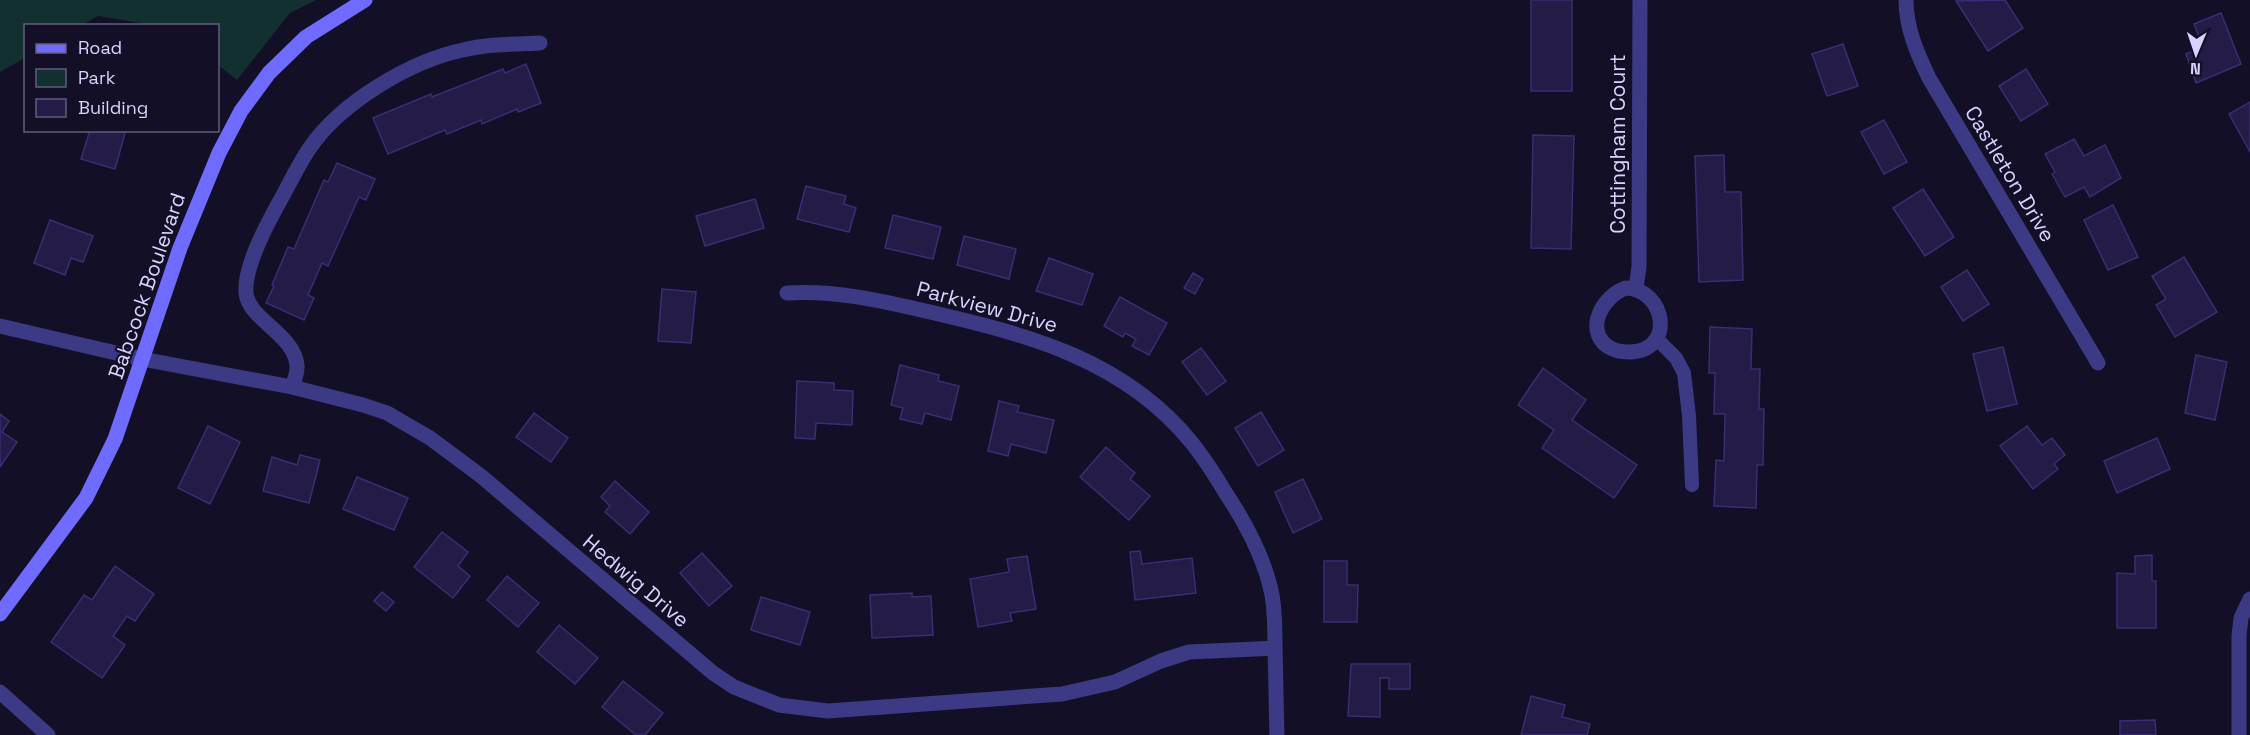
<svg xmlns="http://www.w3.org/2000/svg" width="2250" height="735" viewBox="0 0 2250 735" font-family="'Space Grotesk',sans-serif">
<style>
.green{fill:#12302f}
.building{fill:#241b47;stroke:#3b2d73;stroke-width:1.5}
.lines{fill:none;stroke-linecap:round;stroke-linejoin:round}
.lane{stroke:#3d3a85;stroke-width:14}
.street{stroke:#3d3a85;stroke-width:15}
.secondary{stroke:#6f6bff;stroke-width:15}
.labels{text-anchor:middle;stroke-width:4.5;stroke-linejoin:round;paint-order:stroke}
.street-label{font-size:21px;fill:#d9d4ff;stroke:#130f26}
</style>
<rect width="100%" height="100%" fill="#130f26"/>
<path class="green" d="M0,0H316L290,13L237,80L218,65V26L152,25L98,16L82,25L26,26L25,58L0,72Z"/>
<g class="building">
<rect x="1531" y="0" width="41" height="91"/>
<path d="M2005,0L2023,28L1988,51L1956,1Z"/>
<path d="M2221,13L2241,64L2196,83L2186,54L2203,47L2194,24Z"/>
<path d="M1843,44L1858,86L1827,96L1812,54Z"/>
<path d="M526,64L541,103L518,112L517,109L482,124L481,120L447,134L445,130L388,154L373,118L431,94L432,97L503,69L505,73Z"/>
<path d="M2026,69L2048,104L2021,121L1999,86Z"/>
<path d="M2250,102V152L2229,114Z"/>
<path d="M1884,120L1907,162L1884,174L1861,132Z"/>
<path d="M90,130H126L115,169L81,159Z"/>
<path d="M1533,135L1574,136L1571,249L1531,248Z"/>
<path d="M2074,139L2084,156L2105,145L2121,178L2090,197L2084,187L2065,197L2052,174L2055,172L2045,154Z"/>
<path d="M1724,155L1725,192H1741L1743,280L1699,282L1695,156Z"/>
<path d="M337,163L375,179L366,200L359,197L328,266L322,263L308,295L314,298L304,320L266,303L274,286L272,285L288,247L294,249L324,180L328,182Z"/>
<path d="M806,186L846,196L844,204L856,208L849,232L797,219Z"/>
<path d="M1923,189L1954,237L1925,256L1893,208Z"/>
<path d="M755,199L764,228L705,246L696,216Z"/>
<path d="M2113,205L2138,257L2108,270L2084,220Z"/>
<path d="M893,215L941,227L933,259L885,248Z"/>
<path d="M50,220L93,236L83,262L71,258L65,275L34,263Z"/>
<path d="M964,236L1016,249L1009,279L957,265Z"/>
<path d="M2184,257L2217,312L2175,337L2156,305L2166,299L2152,276Z"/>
<path d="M1049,258L1093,274L1082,305L1036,291Z"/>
<path d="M1967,270L1989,304L1963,321L1941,287Z"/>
<path d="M1193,273L1203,279L1195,294L1184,288Z"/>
<path d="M662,289L696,292L691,343L658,341Z"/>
<path d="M1120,297L1167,323L1149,355L1132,346L1136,339L1125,333L1123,337L1104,326Z"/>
<path d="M1710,327L1752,329L1751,369H1760L1759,409H1764L1763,465H1757L1756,508L1714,506L1716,460L1724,461L1725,414H1714L1715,373H1709Z"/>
<path d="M2003,347L2017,404L1987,411L1973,354Z"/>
<path d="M1201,348L1226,381L1207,395L1182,362Z"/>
<path d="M2196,355L2227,362L2215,420L2185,413Z"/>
<path d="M900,365L939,375L938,381L959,386L951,420L925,413L922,424L900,419L903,408L891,405Z"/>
<path d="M1543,368L1586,400L1572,420L1637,465L1614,498L1542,448L1554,430L1518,405Z"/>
<path d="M797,381L834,383V390L853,391L852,425L816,423L815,439L795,438Z"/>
<path d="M999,401L1019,406L1017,412L1054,420L1046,453L1011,444L1008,456L988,451Z"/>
<path d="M1261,412L1284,450L1258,466L1235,428Z"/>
<path d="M534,413L568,438L551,462L516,437Z"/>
<path d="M0,414L9,421L2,432L17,442L0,467Z"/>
<path d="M208,426L240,442L210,504L178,488Z"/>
<path d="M2027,426L2042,445L2052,438L2065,455L2054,464L2058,469L2033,489L2000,446Z"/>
<path d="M2157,438L2170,469L2117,493L2104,461Z"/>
<path d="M1106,447L1135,473L1130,479L1150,496L1129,520L1080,477Z"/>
<path d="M300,455L320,460L309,503L263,491L272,457L297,465Z"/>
<path d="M357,477L408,498L394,530L343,509Z"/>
<path d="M1303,479L1322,519L1293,533L1275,492Z"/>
<path d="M615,481L649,512L630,534L605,512L610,506L601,497Z"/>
<path d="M442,532L468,552L458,566L470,576L453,598L414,567Z"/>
<path d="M1140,551L1142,564L1192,558L1196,593L1135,600L1130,552Z"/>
<path d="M702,553L732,586L709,606L680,573Z"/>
<path d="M2152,555V581H2156V628H2117V573L2135,574V556Z"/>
<path d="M1027,556L1036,609L1010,613L1012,621L978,627L970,579L1009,572L1007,559Z"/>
<path d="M1324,561H1347V585H1358L1357,622H1324Z"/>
<path d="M115,566L154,594L135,621L127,616L113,636L125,645L102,678L51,642L84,595L92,600Z"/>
<path d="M507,576L539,603L518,627L487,600Z"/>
<path d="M382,592L394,602L386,611L374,601Z"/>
<path d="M912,593V597L931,596L933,635L872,638L870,595Z"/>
<path d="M761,597L810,612L800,645L751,630Z"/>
<path d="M559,625L598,658L575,684L537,652Z"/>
<path d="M1351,664H1410V689H1389V678H1380V717L1348,716Z"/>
<path d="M623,681L663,713L645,735H636L602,707Z"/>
<path d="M1531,696L1565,705L1562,717L1590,724L1587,735H1521Z"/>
<path d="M2155,720L2156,735H2120V721Z"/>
</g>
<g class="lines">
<path class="lane" d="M1657,339L1676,358L1684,373L1689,416L1692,485"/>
<g class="street">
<path d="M1906,0C1906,28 1917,53 1929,78L2098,363"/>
<path d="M1626,288C1665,289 1677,351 1629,352C1622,352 1614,351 1607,346C1584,328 1604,295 1626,288Z"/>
<path d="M1636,288L1639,267L1640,0"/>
<path d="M787,293C836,290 882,301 930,312C1029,335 1125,360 1192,443C1204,458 1215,475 1225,492C1245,522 1265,559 1272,595C1275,612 1275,631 1275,649C1276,678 1276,706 1277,735"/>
<path d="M0,326L142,359L292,387L363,405L387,413L430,438L481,476L713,673L734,687L779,705L828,711L1062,694L1115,682L1161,661L1189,652L1275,648"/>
<path d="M292,387C294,381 298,372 297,365C294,334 248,319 246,293C244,268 264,230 276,208C287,189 297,167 309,149C340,103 410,61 463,50C488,44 514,44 540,43"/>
<path d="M0,692L48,735"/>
<path d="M2239,735V636L2241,618L2250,599"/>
</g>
<path class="secondary" d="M0,614L86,498L115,439L180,248L219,153L241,111L269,73L306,37L365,0"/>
</g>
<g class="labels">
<g class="street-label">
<text transform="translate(1618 144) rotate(-90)" y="7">Cottingham Court</text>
<text transform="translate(2010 174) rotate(59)" y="7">Castleton Drive</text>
<text transform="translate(147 286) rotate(-71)" y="7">Babcock Boulevard</text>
<text transform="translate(987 307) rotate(15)" y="7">Parkview Drive</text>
<text transform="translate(636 581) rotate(40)" y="7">Hedwig Drive</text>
</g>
</g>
<rect x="24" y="24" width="195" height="108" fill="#130f26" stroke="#625e7d" stroke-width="1.5"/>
<rect x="36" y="44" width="30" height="9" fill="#6f6bff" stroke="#625e7d" stroke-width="1.5"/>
<text x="78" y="54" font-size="18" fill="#d9d4ff">Road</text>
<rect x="36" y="69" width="30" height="18" fill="#12302f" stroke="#625e7d" stroke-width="1.5"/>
<text x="78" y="84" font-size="18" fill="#d9d4ff">Park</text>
<rect x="36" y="99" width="30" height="18" fill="#241b47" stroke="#625e7d" stroke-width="1.5"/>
<text x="78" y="114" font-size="18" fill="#d9d4ff">Building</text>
<g transform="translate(2196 54) rotate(182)" stroke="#130f26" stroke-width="4.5" paint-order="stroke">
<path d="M0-4.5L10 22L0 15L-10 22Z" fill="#d9d4ff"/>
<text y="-9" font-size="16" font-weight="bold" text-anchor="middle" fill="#d9d4ff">N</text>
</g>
</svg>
